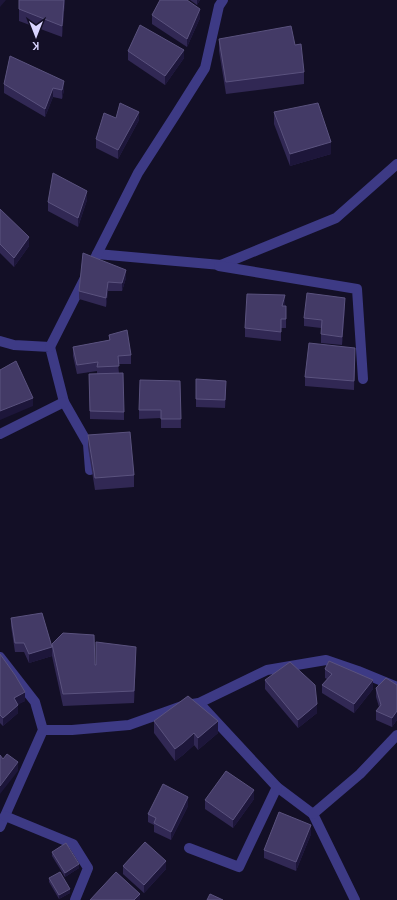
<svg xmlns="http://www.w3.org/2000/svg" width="397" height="900" viewBox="0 0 397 900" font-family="Karla,sans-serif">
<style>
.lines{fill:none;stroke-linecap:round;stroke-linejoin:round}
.service{stroke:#3d3a85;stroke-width:10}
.minor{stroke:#3d3a85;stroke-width:10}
.wall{fill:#312854}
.shaded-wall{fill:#1d163a}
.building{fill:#433a66;stroke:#5a527e}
</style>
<rect width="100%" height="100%" fill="#130f26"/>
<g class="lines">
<g class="service">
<path d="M97,254L221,265L336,218L397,164"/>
<path d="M219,266L357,289L363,379"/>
</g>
<g class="minor">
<path d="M0,341L14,345L50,347L64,402L88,444L90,470"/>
<path d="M50,347L138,173L176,114L205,68L219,6L223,0"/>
<path d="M0,434L64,402"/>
<path d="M0,657L35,702L43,730L0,827"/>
<path d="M199,703L277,787L313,814L355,900"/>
<path d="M43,730H72L129,725L185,705L199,703L267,670L326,660L358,671L397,687"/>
<path d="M313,814L360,774L397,735"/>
<path d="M5,816L73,844L88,868L75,900"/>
<path d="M189,848L239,867L277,787"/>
</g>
</g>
<g class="wall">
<path d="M19,0H65L62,37L19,21Z"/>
<path d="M190,0H200L197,5Z"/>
<path d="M152,15L200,18L187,47L152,24Z"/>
<path d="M219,39L295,45L304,72V84L226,94L219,51Z"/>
<path d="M128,51L184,58L165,85L128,60Z"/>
<path d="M10,56L64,90L62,99L53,97L45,117L4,93V84Z"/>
<path d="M274,112L331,154L290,166L274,124Z"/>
<path d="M116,118L139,120L118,159L96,148V139Z"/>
<path d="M87,200L78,227L48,211V202Z"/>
<path d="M0,209L29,246L14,267L0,253Z"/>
<path d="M83,253L126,278L122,291H108L106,307L79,299V291Z"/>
<path d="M285,304L284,306L286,315V328H281V341L245,337V328Z"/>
<path d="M345,307L342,345L321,343V328L304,326V318Z"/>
<path d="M109,335L131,355V364H118L119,373L124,412V420L90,419L89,374H97V371L77,374L73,356V347L109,340Z"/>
<path d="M355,357L354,390L305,386V377Z"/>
<path d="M196,379L226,390L225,408L196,407Z"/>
<path d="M180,381L181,428H161V418L139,419V410Z"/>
<path d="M88,435L134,475V487L95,490L88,447Z"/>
<path d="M11,618L52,647V644L95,665L136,659L134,703L63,706L52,656L29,663L24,652H15L11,626Z"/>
<path d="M0,654L25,701L18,704V713L3,726L0,723Z"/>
<path d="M325,669L373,689L354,713L322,693V685L327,679L325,678Z"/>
<path d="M265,680L317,713L298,728L265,689Z"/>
<path d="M397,685V720L392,727L376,720V711L379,707L376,697V688Z"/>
<path d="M154,721L218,733L198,750L194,745L183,755L175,761L154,733Z"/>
<path d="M254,799L233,828L205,809V800Z"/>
<path d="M188,806L171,840L154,832V825L148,822V814Z"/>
<path d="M311,834L296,871L264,858V850Z"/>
<path d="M52,852L79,868L65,877L52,856Z"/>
<path d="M123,866L166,869L144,893L123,874Z"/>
<path d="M49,878L70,893L59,899L49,882Z"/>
</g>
<g class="shaded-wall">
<path d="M0,0H6L0,7Z"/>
<path d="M64,0H65L62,37V26Z"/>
<path d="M197,0H200L197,5Z"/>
<path d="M200,9V18L187,47V39Z"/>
<path d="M184,50V58L165,85V76Z"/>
<path d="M64,81V90L62,99V90Z"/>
<path d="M53,88V97L45,117V109Z"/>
<path d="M139,112V120L118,159V150Z"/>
<path d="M331,142V154L290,166V154Z"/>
<path d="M87,191V200L78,227V218Z"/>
<path d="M29,237V246L14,267V258Z"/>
<path d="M126,270V278L122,291V283Z"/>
<path d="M108,282V291L106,307V298Z"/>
<path d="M285,295V304L282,315V306Z"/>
<path d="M345,298V307L342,345V337Z"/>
<path d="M226,381V390L225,408V400Z"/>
<path d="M33,398V406L0,420V411Z"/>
<path d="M52,647V656L29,663V654Z"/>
<path d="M136,647V659L134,703V691Z"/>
<path d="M373,680V689L354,713V704Z"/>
<path d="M25,692V701L14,707V698Z"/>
<path d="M317,704V713L298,728V720Z"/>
<path d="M18,705V713L3,726V718Z"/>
<path d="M397,711V720L392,727V718Z"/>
<path d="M218,721V733L198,750V738Z"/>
<path d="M194,733V745L183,755L175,761V749Z"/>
<path d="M18,762V771L0,794V786Z"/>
<path d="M254,790V799L233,828V820Z"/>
<path d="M188,797V806L171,840V832Z"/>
<path d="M311,825V834L296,871V862Z"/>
<path d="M166,861V869L144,893V885Z"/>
<path d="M79,864V868L65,877V873Z"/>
<path d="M70,889V893L59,899V895Z"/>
<path d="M140,894V900H134Z"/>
</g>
<g class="building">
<path d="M19,0H64L62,26L19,9Z"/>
<path d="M160,0H187L200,9L187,39L152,15Z"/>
<path d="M140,25L184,50L165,76L128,51Z"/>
<path d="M291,26L295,45L301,44L304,72L226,82L219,39Z"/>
<path d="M10,56L64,81L62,90L53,88L45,109L4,84Z"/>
<path d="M120,103L139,112L118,150L96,139L104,113L116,118Z"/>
<path d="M318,103L331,142L290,154L274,112Z"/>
<path d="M53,173L87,191L78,218L48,202Z"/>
<path d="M0,209L29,237L14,258L0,244Z"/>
<path d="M83,253L126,270L122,283L108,282L106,298L79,291Z"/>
<path d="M307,293L345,298L342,337L321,334L322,320L304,318Z"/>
<path d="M247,294L285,295L282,306H286V319H281V332L245,328Z"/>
<path d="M127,330L131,355L118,356L119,366L97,367L98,362L77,365L73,347L110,340L109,335Z"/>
<path d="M309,343L355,348L354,381L305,377Z"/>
<path d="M16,361L33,398L0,411V370Z"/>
<path d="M123,373L124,412L90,411L89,374Z"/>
<path d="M196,379L226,381L225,400L196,399Z"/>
<path d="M140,380L180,381L181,419H161V410H139Z"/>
<path d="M130,432L134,475L95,478L88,435Z"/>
<path d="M42,613L52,647L29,654L24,643H15L11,618Z"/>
<path d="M63,633L94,635L95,665H96V642L136,647L134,691L63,694L52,644Z"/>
<path d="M0,654L15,675L25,692L14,698L18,705L3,718L0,715Z"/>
<path d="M329,661L373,680L354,704L322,685L332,674L325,669Z"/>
<path d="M290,662L315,685L317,704L298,720L265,680Z"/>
<path d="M386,678L397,685V711L392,718L376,711L381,705L376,688Z"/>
<path d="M188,696L218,721L198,738L194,733L183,743L175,749L154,721Z"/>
<path d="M7,754L18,762L0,786V755L3,759Z"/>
<path d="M226,771L254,790L233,820L205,800Z"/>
<path d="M163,784L188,797L171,832L154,823L156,818L148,814Z"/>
<path d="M279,812L311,825L296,862L264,850Z"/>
<path d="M145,842L166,861L144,885L123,866Z"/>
<path d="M66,843L79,864L65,873L52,852Z"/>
<path d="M60,872L70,889L59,895L49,878Z"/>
<path d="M116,872L140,894L134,900H90Z"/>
<path d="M210,894L223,900H207Z"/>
</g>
<g transform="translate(36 36) rotate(180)" stroke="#130f26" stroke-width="3" paint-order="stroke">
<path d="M0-3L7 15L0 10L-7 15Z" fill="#d9d4ff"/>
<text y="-6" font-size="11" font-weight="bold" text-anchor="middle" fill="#d9d4ff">K</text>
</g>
</svg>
